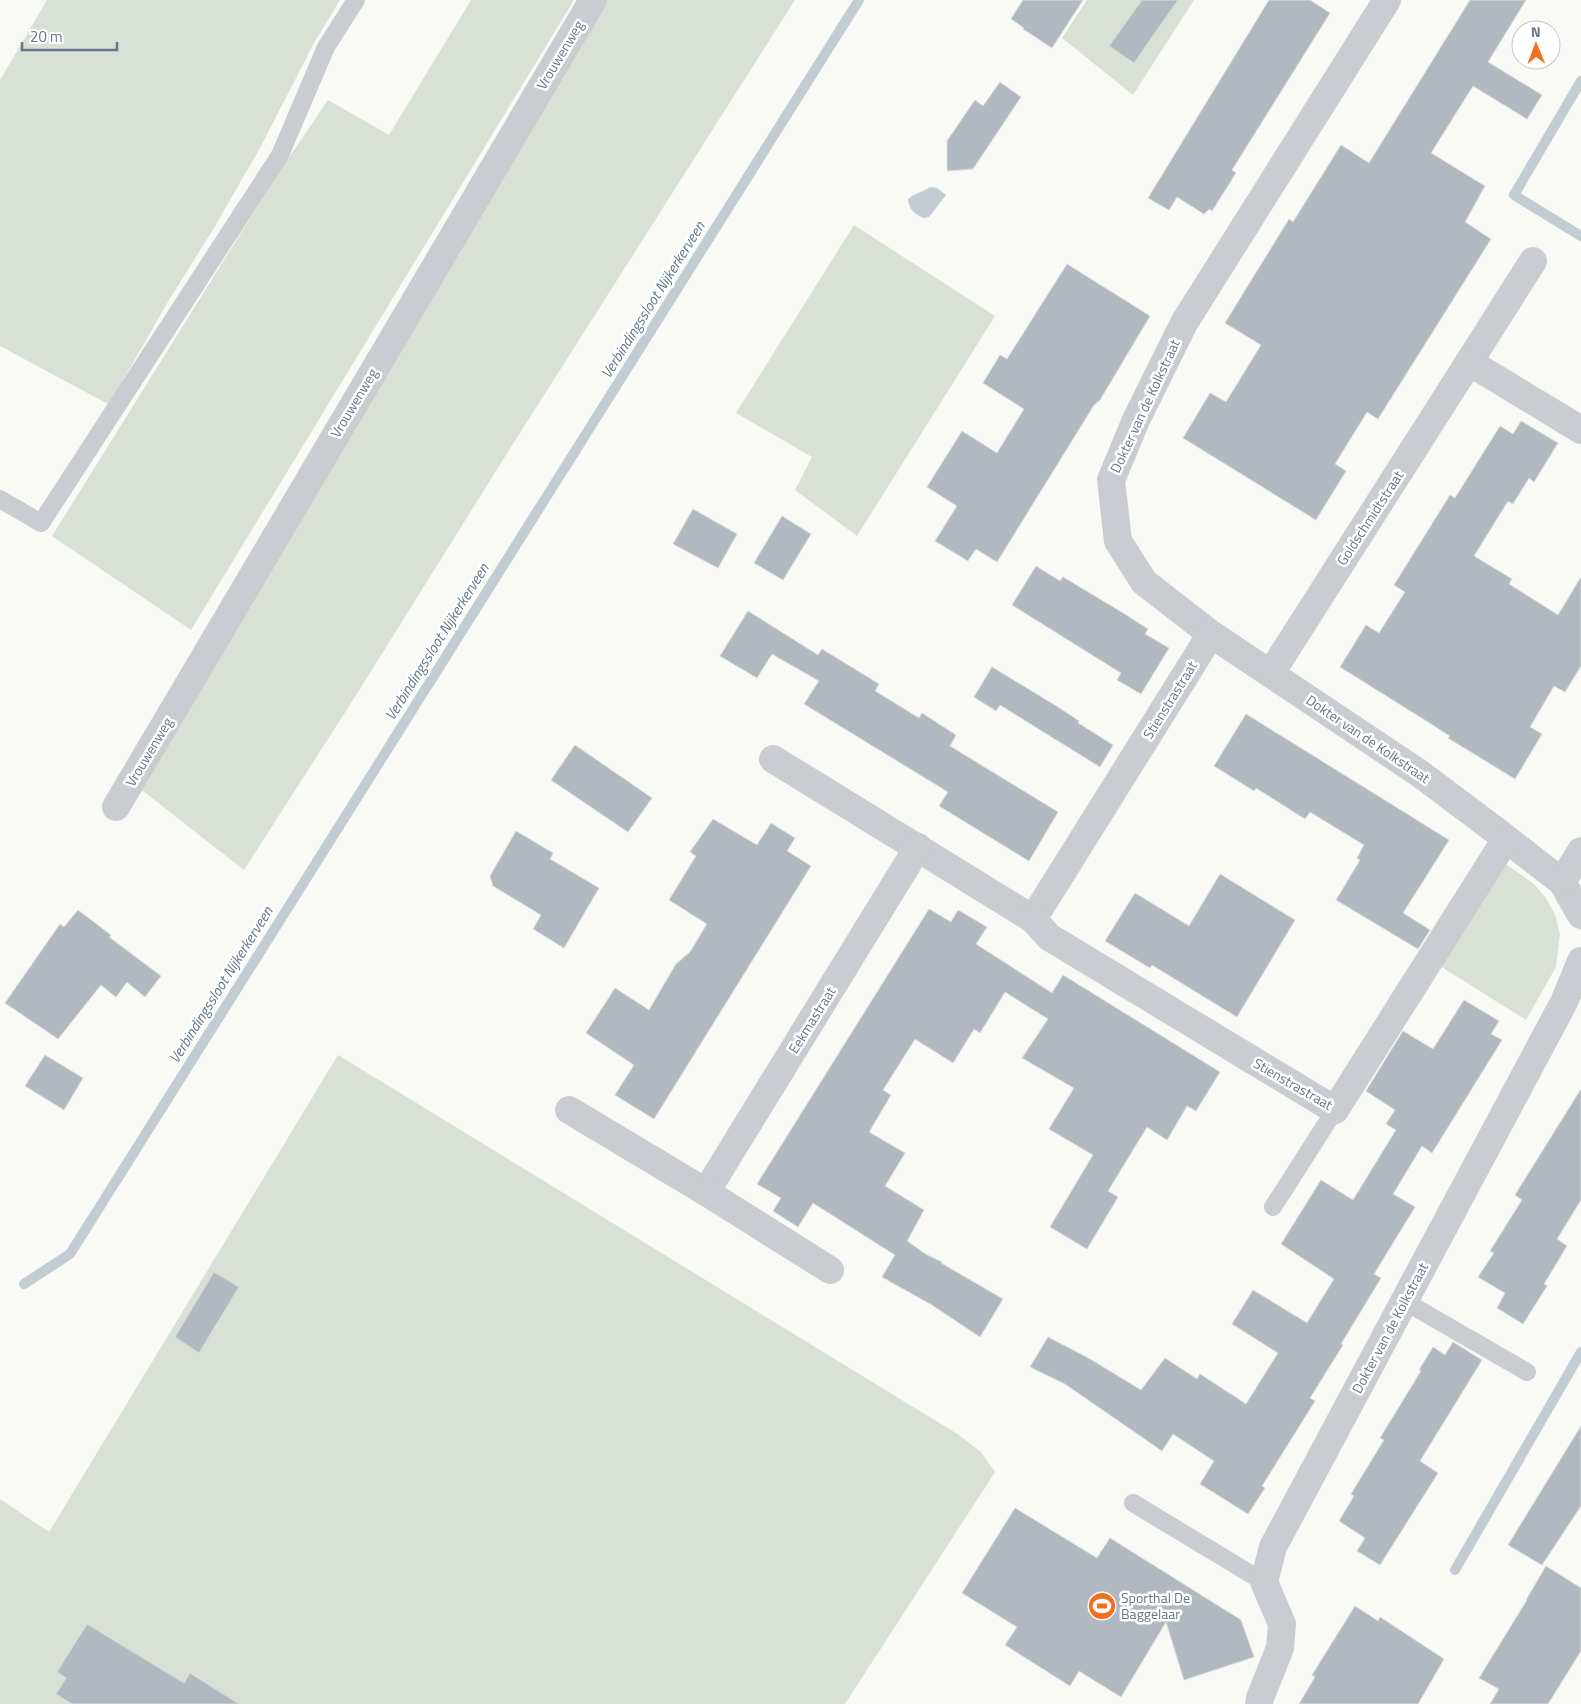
<svg xmlns="http://www.w3.org/2000/svg" width="1581" height="1704" viewBox="0 0 1581 1704" font-family="'Titillium Web',sans-serif">
<style>
.green{fill:#d9e1d7}
.water{fill:#c2ccd2}
.lines{fill:none;stroke-linecap:round;stroke-linejoin:round}
.stream{stroke:#c2ccd2;stroke-width:10}
.building{fill:#b2b8c0;stroke:#dadbd8}
.service{stroke:#c9ccd0;stroke-width:18}
.minor{stroke:#c9ccd0;stroke-width:28}
.labels{text-anchor:middle;stroke-width:5;stroke-linejoin:round;paint-order:stroke}
.street-label{font-size:14px;fill:#66748a;stroke:#fff}
.poi-label{font-size:14px;fill:#66748a;stroke:#fff;text-anchor:start}
.water-label{font-size:15px;font-style:italic;fill:#627685;stroke:#fff}
</style>
<rect width="100%" height="100%" fill="#f9f9f6"/>
<g class="green">
<path d="M47,0H340L314,43L261,146L214,228L166,305L118,389L108,404L0,346V80Z"/>
<path d="M471,0H574L191,630L52,536L277,175L328,100L389,135Z"/>
<path d="M606,0H795L499,466L360,689L244,870L134,784Z"/>
<path d="M1087,0H1194L1133,95L1062,38Z"/>
<path d="M854,225L995,316L857,536L795,490L812,457L736,413Z"/>
<path d="M1506,864L1534,884L1545,897L1555,914L1560,934L1556,967L1526,1020L1440,966Z"/>
<path d="M338,1055L959,1435L981,1452L995,1472L845,1704H0V1499L49,1532Z"/>
</g>
<path class="water" d="M930,187L937,188L946,195L929,217L923,218C914,213 909,210 908,199C915,193 923,192 930,187Z"/>
<g class="lines">
<g class="stream">
<path d="M1581,81L1514,195L1581,236"/>
<path d="M24,1284L70,1254L859,0"/>
<path d="M1455,1570L1581,1352"/>
</g>
</g>
<g class="building">
<path d="M1023,0H1083L1052,48L1023,29L1024,28L1011,19Z"/>
<path d="M1142,0H1178L1134,63L1109,46Z"/>
<path d="M1269,0H1310L1330,13L1232,170L1236,173L1212,211L1209,209L1204,214L1177,197L1169,210L1148,198Z"/>
<path d="M1470,0H1526L1488,62L1542,95L1527,119L1473,86L1431,153L1485,186L1465,222L1491,239L1378,419L1367,412L1335,464L1346,471L1316,520L1183,438L1210,393L1226,402L1261,345L1225,323L1289,219L1293,222L1341,145L1369,163Z"/>
<path d="M1000,82L1021,97L973,169L947,171V141L975,100L983,106Z"/>
<path d="M1067,264L1150,316L1100,400L1094,405L997,562L976,549L968,561L935,541L957,506L927,487L962,431L997,453L1024,409L983,383L1000,355L1007,359Z"/>
<path d="M1521,421L1558,443L1534,482L1529,478L1513,504L1508,501L1474,556L1512,579L1509,584L1558,615L1581,577V666L1565,692L1554,686L1530,727L1542,734L1515,779L1448,738L1450,736L1428,722L1340,667L1366,625L1379,633L1405,592L1394,585L1450,495L1455,498L1500,426L1513,434Z"/>
<path d="M693,509L737,534L718,568L673,544Z"/>
<path d="M782,516L811,534L783,580L754,563Z"/>
<path d="M1036,566L1060,581L1063,577L1123,613L1148,629L1145,634L1169,648L1141,694L1117,680L1121,673L1012,605Z"/>
<path d="M748,611L818,655L822,649L879,684L875,691L919,718L922,713L956,735L950,746L1058,812L1029,861L939,806L948,792L804,704L819,681L772,654L757,678L720,656Z"/>
<path d="M992,667L1058,707L1079,721L1078,723L1113,745L1100,767L1000,705L996,711L974,697Z"/>
<path d="M1246,714L1449,840L1403,913L1430,930L1418,949L1336,900L1360,860L1357,858L1364,845L1310,812L1305,819L1256,788L1254,791L1214,766Z"/>
<path d="M575,745L652,798L628,832L551,780Z"/>
<path d="M713,819L757,845L771,823L795,838L787,851L811,866L654,1119L615,1095L634,1065L586,1033L615,988L649,1010L676,964L690,952L707,924L669,900L696,856L690,852Z"/>
<path d="M516,831L553,853L550,859L599,888L564,948L533,929L541,915L493,886L490,876Z"/>
<path d="M1220,874L1295,920L1237,1017L1152,965L1150,968L1105,941L1135,893L1189,926Z"/>
<path d="M929,909L951,922L958,910L987,927L976,944L1052,993L1063,975L1220,1072L1196,1111L1187,1106L1167,1140L1147,1127L1108,1191L1118,1197L1087,1249L1050,1227L1093,1155L1049,1129L1074,1088L1022,1058L1048,1019L1005,992L980,1033L974,1029L953,1063L915,1039L883,1090L891,1095L869,1132L905,1153L885,1186L924,1210L907,1241L927,1255L942,1262L941,1263L1003,1299L980,1337L932,1305L882,1277L895,1255L813,1203L798,1227L773,1211L781,1198L757,1184Z"/>
<path d="M78,910L111,935L109,937L161,976L145,997L127,982L116,997L101,985L58,1039L5,1003L60,924L64,927Z"/>
<path d="M1464,1000L1499,1021L1491,1034L1502,1040L1432,1153L1422,1146L1393,1194L1415,1207L1374,1274L1381,1278L1341,1344L1343,1345L1310,1398L1315,1401L1262,1486L1265,1488L1248,1514L1200,1484L1214,1461L1173,1434L1162,1451L1065,1384L1030,1367L1048,1337L1090,1359L1141,1390L1165,1358L1197,1379L1200,1374L1246,1404L1278,1353L1232,1324L1253,1290L1307,1323L1334,1279L1281,1244L1321,1180L1353,1200L1396,1130L1386,1124L1395,1110L1366,1091L1403,1031L1433,1049Z"/>
<path d="M45,1055L83,1078L64,1110L25,1086Z"/>
<path d="M1581,1089V1200L1557,1239L1567,1246L1544,1284L1547,1286L1523,1324L1497,1308L1505,1293L1478,1277L1494,1253L1490,1251L1522,1200L1515,1195Z"/>
<path d="M214,1272L239,1287L199,1353L175,1337Z"/>
<path d="M1453,1342L1482,1360L1420,1461L1438,1473L1380,1565L1357,1551L1365,1538L1339,1521L1354,1496L1351,1494L1384,1440L1380,1438L1421,1371L1419,1370L1433,1347L1445,1355Z"/>
<path d="M1581,1426V1506L1542,1565L1508,1545Z"/>
<path d="M1015,1508L1097,1558L1110,1538L1241,1620L1254,1657L1184,1680L1166,1622L1121,1697L1079,1671L1070,1686L1005,1645L1017,1627L962,1593Z"/>
<path d="M1546,1566L1581,1588V1651L1548,1704H1490L1499,1689L1479,1678L1527,1600H1526Z"/>
<path d="M1355,1606L1378,1621L1380,1617L1444,1659L1418,1704H1299L1315,1677L1312,1675Z"/>
<path d="M87,1624L184,1683L190,1673L239,1704H72L56,1694L66,1678L57,1672Z"/>
</g>
<g class="lines">
<g class="service">
<path d="M0,499L41,523L280,155L326,47L356,0"/>
<path d="M1273,1207L1335,1110"/>
<path d="M1404,1301L1527,1372"/>
<path d="M1133,1503L1264,1582"/>
</g>
<g class="minor">
<path d="M1387,0L1184,323L1136,420L1111,480L1118,541L1144,582L1211,634L1419,773L1495,830L1562,882L1581,915"/>
<path d="M1469,362L1533,261"/>
<path d="M1271,673L1469,362L1581,430"/>
<path d="M773,759L1033,919L1211,634"/>
<path d="M116,807L593,0"/>
<path d="M1562,882L1581,851"/>
<path d="M1033,919L1049,937L1335,1110L1506,839"/>
<path d="M569,1110L706,1192L918,847"/>
<path d="M706,1192L830,1270"/>
<path d="M1259,1704L1260,1698L1280,1648L1282,1624L1264,1582L1273,1547L1564,1002L1581,961"/>
</g>
</g>
<defs>
<symbol id="stadium-disc" viewBox="-11 -11 22 22"><circle r="9.5" fill="#f16f1e" stroke="#fff"/><path d="M0-5a6.5 5 0 1 0 0 10a6.5 5 0 1 0 0-10ZM-3.5-1.8h7v3.6h-7Z" fill="#fff"/></symbol>
</defs>
<g fill-rule="evenodd">
<use href="#stadium-disc" x="1086" y="1590" width="32" height="32"/>
</g>
<g class="labels">
<g class="street-label">
<text transform="translate(560 55) rotate(-59)" y="5">Vrouwenweg</text>
<text transform="translate(354 403) rotate(-59)" y="5">Vrouwenweg</text>
<text transform="translate(1145 406) rotate(-65)" y="5">Dokter van de Kolkstraat</text>
<text transform="translate(1370 518) rotate(-57)" y="5">Goldschmidtstraat</text>
<text transform="translate(1170 700) rotate(-58)" y="5">Stienstrastraat</text>
<text transform="translate(1368 739) rotate(34)" y="5">Dokter van de Kolkstraat</text>
<text transform="translate(149 752) rotate(-59)" y="5">Vrouwenweg</text>
<text transform="translate(812 1020) rotate(-58)" y="5">Eekmastraat</text>
<text transform="translate(1293 1084) rotate(30)" y="5">Stienstrastraat</text>
<text transform="translate(1390 1328) rotate(-62)" y="5">Dokter van de Kolkstraat</text>
</g>
<g class="poi-label">
<text x="1121" y="1603">Sporthal De<tspan x="1121" dy="16">Baggelaar</tspan></text>
</g>
<g class="water-label">
<text transform="translate(653 300) rotate(-58)" y="5">Verbindingssloot Nijkerkerveen</text>
<text transform="translate(437 642) rotate(-58)" y="5">Verbindingssloot Nijkerkerveen</text>
<text transform="translate(221 985) rotate(-58)" y="5">Verbindingssloot Nijkerkerveen</text>
</g>
</g>
<g transform="translate(1536 45) rotate(359)"><circle r="24" fill="#ffffff" stroke="#c2c7d0"/>
<path d="M0-4L9 19L0 12L-9 19Z" fill="#f16f1e"/>
<text y="-8" font-size="14" font-weight="bold" text-anchor="middle" fill="#66748a">N</text>
</g>
<path d="M22 42v8h95v-8" fill="none" stroke="#66748a" stroke-width="2.5"/>
<text x="30" y="42" font-size="15" fill="#66748a" stroke="#ffffff" stroke-width="4" paint-order="stroke">20 m</text>
</svg>
